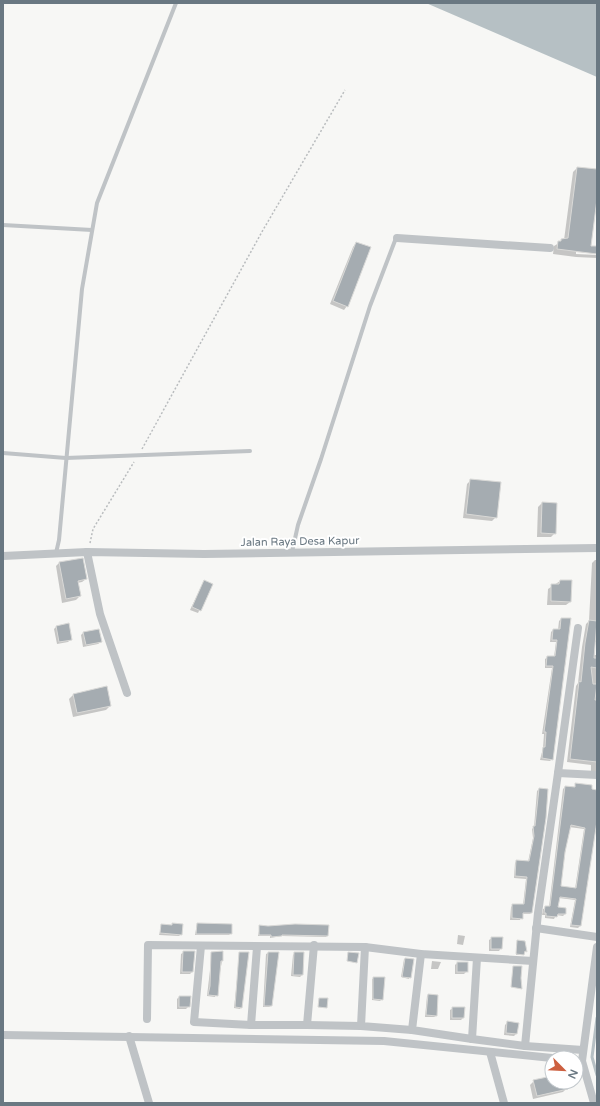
<svg xmlns="http://www.w3.org/2000/svg" width="600" height="1106" viewBox="0 0 600 1106" font-family="'Varela Round',sans-serif">
<style>
.water{fill:#b6c0c4}
.shadow{fill:#0003;fill-rule:evenodd}
.lines{fill:none;stroke-linecap:round;stroke-linejoin:round}
.stream{stroke:#b6c0c4;stroke-width:3}
.building{fill:#a5acb1;stroke:#d9d9d7;fill-rule:evenodd}
.path{stroke:#b9bcbe;stroke-width:1.5;stroke-dasharray:2 2;stroke-linecap:butt}
.lane{stroke:#bfc3c6;stroke-width:4}
.street{stroke:#bfc3c6;stroke-width:8}
.labels{text-anchor:middle;stroke-width:4;stroke-linejoin:round;paint-order:stroke}
.street-label{font-size:11px;fill:#6a7882;stroke:#fff}
</style>
<rect width="100%" height="100%" fill="#f7f7f5"/>
<path class="water" d="M426,3H597V77Z"/>
<g class="shadow">
<path d="M577,168L597,170V191L590,247H597V253L576,252V254L597,255V258L576,257L553,254L554,246L564,240L573,172Z"/>
<path d="M356,243L347,306L344,310L330,304L353,247Z"/>
<path d="M471,480L496,517L492,521L463,518L467,484Z"/>
<path d="M542,503L555,533L551,537H537L538,507Z"/>
<path d="M595,560H597V642H595L593,655H597V774L591,772V765L567,762L576,686L578,683L582,647L586,624L589,621L592,563Z"/>
<path d="M60,562L86,579L82,582L77,583L80,596L76,600L62,603L56,566Z"/>
<path d="M204,581L212,584L198,613L190,610Z"/>
<path d="M560,581L570,602L566,605H547L548,589Z"/>
<path d="M561,619H570L565,666L563,668L559,697H561L552,759L550,761L540,760L543,748L544,734H542L552,668H545V659L548,657H554L556,642H550L551,632L553,630H558L559,621Z"/>
<path d="M56,627L71,639L68,642L57,644L54,629Z"/>
<path d="M83,633L101,642L98,644L83,647L81,635Z"/>
<path d="M106,688L110,706L106,710L73,717L69,699L73,695Z"/>
<path d="M576,784L597,791V814L580,926L578,928L570,927L575,900L559,898L557,908L565,914L563,916L556,915L554,919L545,918V915H542L543,909L549,907L563,789L565,787L574,788ZM569,827L584,829L575,889L560,887Z"/>
<path d="M539,789L532,912L530,914H522L520,920H510L511,907L513,905H523L526,879L514,878L515,863L517,861L528,862L533,838L532,829L534,827L537,791Z"/>
<path d="M197,924L231,933L229,935H195Z"/>
<path d="M162,925H182L181,934L179,936L159,935Z"/>
<path d="M260,926L327,936L326,937L281,936L270,938V936H258Z"/>
<path d="M458,935L465,936L463,945L457,944Z"/>
<path d="M492,938L501,948L499,951H489V940Z"/>
<path d="M517,942H524L526,951L522,955H516Z"/>
<path d="M184,952L192,972L190,974H180L181,954Z"/>
<path d="M212,953L222,961L215,997L207,996Z"/>
<path d="M240,953L241,1007L240,1009L234,1008Z"/>
<path d="M268,953L271,1006L269,1007H263L266,954Z"/>
<path d="M295,953L302,975L300,977L291,976L293,955Z"/>
<path d="M404,959H405L409,979L401,977Z"/>
<path d="M432,961L441,962L438,969H431Z"/>
<path d="M457,963L467,971L464,974H455V965Z"/>
<path d="M374,978L382,999L380,1001L372,1000V979Z"/>
<path d="M428,995L436,1016L434,1017H425L427,996Z"/>
<path d="M179,997L189,1006L186,1009H177V999Z"/>
<path d="M453,1008L463,1018L461,1020H450V1010Z"/>
<path d="M508,1022L516,1034L514,1036L504,1035L505,1025Z"/>
<path d="M552,1077V1082H566L567,1088L563,1092L533,1099L530,1085L534,1081Z"/>
</g>
<g class="lines">
<path class="stream" d="M597,1018L592,1057L597,1075"/>
</g>
<g class="building">
<path d="M577,167L597,169V199L591,246H597V254L557,249L558,241H561V239L568,238Z"/>
<path d="M356,242L371,247L348,307L333,301Z"/>
<path d="M470,479L501,482L497,518L466,514Z"/>
<path d="M542,502L557,503L556,534L541,533Z"/>
<path d="M83,558L87,579L78,581L81,596L66,599L59,562Z"/>
<path d="M204,580L213,584L201,611L192,607Z"/>
<path d="M560,580H572L571,602L551,601V584H559Z"/>
<path d="M561,618H571L553,760L542,758L543,747H545L546,732H544L553,666H546L547,656H555L557,640H552L553,629H560Z"/>
<path d="M589,620L597,621L594,658H597V668L591,667L593,684H597L595,700H597V762L570,759L579,681L581,682L585,643Z"/>
<path d="M69,623L72,640L59,642L56,626Z"/>
<path d="M99,629L102,642L86,645L83,632Z"/>
<path d="M107,686L111,706L77,713L73,694Z"/>
<path d="M575,783L592,785V789L597,790V821L581,926L571,925L576,899L560,897L558,907L566,908V914H558L557,917L546,916V913H544L545,906H550L565,786L575,787ZM571,825L585,828L576,888L561,886L565,852Z"/>
<path d="M539,788L548,789L546,818L532,913H523V919L512,918V904H524L527,877L515,876L516,860L529,861L534,836L533,826H535Z"/>
<path d="M172,923L183,924L182,935L160,933L161,924L172,925Z"/>
<path d="M197,923L232,924V934H196Z"/>
<path d="M295,924L329,925L328,936L282,935V936L271,937V935H259V925L268,926Z"/>
<path d="M491,937H503L502,949H491Z"/>
<path d="M517,940L525,941L527,952L525,951L524,955L516,954Z"/>
<path d="M183,951H195L193,972H182Z"/>
<path d="M223,951V961H221L218,996L208,995L210,986L211,952Z"/>
<path d="M239,952H249L242,1008L235,1007Z"/>
<path d="M268,952H279L272,1006H264Z"/>
<path d="M294,952H304L303,975H293Z"/>
<path d="M348,952L359,953L357,963L347,961Z"/>
<path d="M405,958L414,959L411,978L402,977Z"/>
<rect x="457" y="962" width="11" height="10"/>
<path d="M513,966H522L521,978L522,989L511,987Z"/>
<path d="M373,977H385L383,1000L373,999Z"/>
<path d="M428,994L438,995L437,1016L426,1015Z"/>
<path d="M179,996H191L190,1007H179Z"/>
<path d="M319,998H328L327,1008L318,1007Z"/>
<path d="M452,1007H465L464,1018H452Z"/>
<path d="M507,1021L519,1023L517,1034L506,1033Z"/>
<path d="M552,1076V1082H567L568,1089L537,1096L533,1080Z"/>
</g>
<g class="lines">
<g class="path">
<path d="M142,449L263,230L345,90"/>
<path d="M90,543L93,529L134,462"/>
</g>
<g class="lane">
<path d="M3,225L92,230"/>
<path d="M3,453L66,458L250,451"/>
<path d="M292,552L298,525L321,459L370,306L396,238"/>
<path d="M56,553L59,540L82,289L97,203L176,3"/>
</g>
<g class="street">
<path d="M397,238L550,248"/>
<path d="M87,552L100,614L127,693"/>
<path d="M3,556L87,552L204,554L597,548"/>
<path d="M578,628L558,773L597,775"/>
<path d="M536,928L597,937"/>
<path d="M201,946L194,1022L251,1025"/>
<path d="M257,947L251,1025H307L314,945"/>
<path d="M365,947L361,1026L412,1030"/>
<path d="M421,954L412,1030L472,1039"/>
<path d="M477,958L472,1039L525,1046L583,1050"/>
<path d="M147,1019L148,945L365,947L421,954L533,961"/>
<path d="M307,1025L361,1026"/>
<path d="M3,1035L384,1041L552,1058"/>
<path d="M129,1036L149,1103"/>
<path d="M525,1046L538,913L558,773"/>
<path d="M490,1052L504,1103"/>
<path d="M594,1103L582,1061L597,947"/>
</g>
</g>
<g class="labels">
<g class="street-label">
<text transform="translate(300 541) rotate(-1)" y="4">Jalan Raya Desa Kapur</text>
</g>
</g>
<rect width="600" height="1106" fill="none" stroke="#6a7882" stroke-width="8"/>
<g transform="translate(564 1070) rotate(114)"><circle r="19" fill="#ffffff" stroke="#c3c9cd"/>
<path d="M0-3L7 15L0 10L-7 15Z" fill="#cd6040"/>
<text y="-6" font-size="11" font-weight="bold" text-anchor="middle" fill="#6a7882">N</text>
</g>
</svg>
